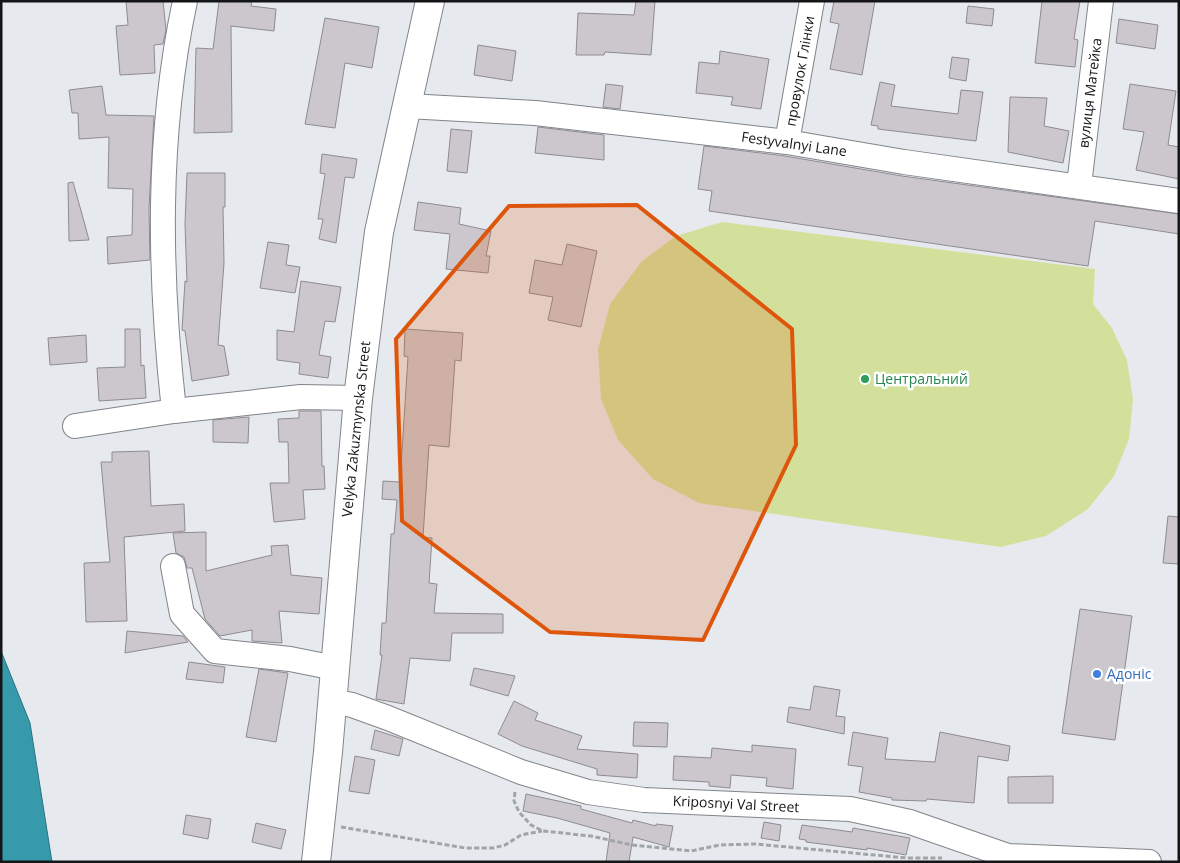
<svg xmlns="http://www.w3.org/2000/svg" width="1180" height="863" viewBox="0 0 1180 863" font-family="'Open Sans',sans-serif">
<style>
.green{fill:#d3e09b}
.water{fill:#379aab;stroke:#2c727e}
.building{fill:#cbc7cc;stroke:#8f8b90}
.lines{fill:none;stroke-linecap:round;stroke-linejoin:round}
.minor-casing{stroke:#818489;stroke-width:26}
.tertiary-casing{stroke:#818489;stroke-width:30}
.path{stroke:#a1a5a8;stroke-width:3;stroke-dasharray:5 2.5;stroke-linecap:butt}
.minor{stroke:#fff;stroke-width:24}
.tertiary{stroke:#fff;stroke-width:28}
.marked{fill:#dd560c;fill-opacity:0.2;stroke:#dd560c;stroke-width:4;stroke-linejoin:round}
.leisure-dot{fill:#2e9e5b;stroke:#fff;stroke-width:2}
.shop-dot{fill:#3f7fe0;stroke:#fff;stroke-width:2}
.labels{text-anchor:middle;stroke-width:5;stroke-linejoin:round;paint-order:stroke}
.street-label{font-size:14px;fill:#131516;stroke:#fff}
.leisure-label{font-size:14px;fill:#27864d;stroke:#fff;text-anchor:start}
.shop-label{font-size:14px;fill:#366cbe;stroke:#fff;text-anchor:start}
</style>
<rect width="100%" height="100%" fill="#e6eaef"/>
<path class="green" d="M722,222L1095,269L1093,304L1112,328L1127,360L1133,399L1129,439L1114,476L1088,509L1046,536L1001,547L699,503L653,479L618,440L601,399L598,350L610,304L642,261L676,236Z"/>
<path class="water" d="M1,651L30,723L52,862H1Z"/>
<g class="building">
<path d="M126,1H163L166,30L163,44L154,45L155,73L120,75L116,26L128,25Z"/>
<path d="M219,1H252L251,6L276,9L274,31L231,26L232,132L194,133L196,48L213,49Z"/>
<path d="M636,1H655L651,55L605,52L604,55H576L578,13L634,15Z"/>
<path d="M834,1H875L862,75L830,69L839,24L830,22Z"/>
<path d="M1042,1H1080L1074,39L1078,40L1075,67L1035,63Z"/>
<path d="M968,6L994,9L992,26L966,23Z"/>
<path d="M325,18L379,27L372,68L345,63L335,128L305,124Z"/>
<path d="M1119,19L1158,25L1155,49L1116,43Z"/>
<path d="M478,45L516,51L512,81L474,75Z"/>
<path d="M720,51L769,59L761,109L731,105L733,97L696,93L699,62L719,64Z"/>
<path d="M952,57L969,59L966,81L949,78Z"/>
<path d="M880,82L895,85L891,106L958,114L961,90L983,92L976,141L878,129V126L871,125Z"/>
<path d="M606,84L623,86L620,109L603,107Z"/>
<path d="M1130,84L1176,91L1168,145L1179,147V179L1136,170L1144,132L1123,129Z"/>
<path d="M102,86L106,115L154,116L149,208L150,260L108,264L107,237L132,235L133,189L108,188L109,137L79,139L78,113H72L69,90Z"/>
<path d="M1010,97L1047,98L1044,126L1069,131L1063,163L1008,152Z"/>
<path d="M538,127L604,135V160L535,153Z"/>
<path d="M451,129L472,131L467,173L447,171Z"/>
<path d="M704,146L785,156L902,176L1179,214V234L1095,221L1088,266L709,211L712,191L698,189Z"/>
<path d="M322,154L357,159L354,178L345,177L336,243L319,239L323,219H318L325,174L320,173Z"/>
<path d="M187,173H225V207H223L224,263L218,345L224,346L229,375L192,381L185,331L182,330L185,281L187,282L185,224Z"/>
<path d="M73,182L85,225L89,240L69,241L68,183Z"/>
<path d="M418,202L461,208L459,224L491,231L486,256H490L488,273L446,269L450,234L414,230Z"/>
<path d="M268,242L289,245L286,265L300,267L295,293L260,288Z"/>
<path d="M567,244L597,251L581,327L548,320L553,297L529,293L535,260L562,265Z"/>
<path d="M301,281L341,287L335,322L325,321L319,355L331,357L328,378L299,374L300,363L277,360V330L294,332Z"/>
<path d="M125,329H140L141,366L144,365L146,398L99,401L97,368L125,367Z"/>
<path d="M405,329L463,333L461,361L455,360L449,447L429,445L423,537L432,538L429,583L437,584L434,613L503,614V633H452L450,661L410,658L404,704L376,699L382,655H380L382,623H386L391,534H394L397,500L382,499L383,481L400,482L408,357L404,356Z"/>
<path d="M86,335L87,362L50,365L48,338Z"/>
<path d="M299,411H321L322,466H324L325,489L303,490L305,519L274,522L270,483H289L288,442H279L278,419L299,418Z"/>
<path d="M249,417L248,443L213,442V420Z"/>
<path d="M149,451L151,506L184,504L185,531L124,537L127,621L86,622L84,563L110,562L101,462H112V452Z"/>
<path d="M1168,516L1179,517V564L1163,563Z"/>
<path d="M206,532V571L272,555L271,546L288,545L291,575L322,578L319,614L279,611L282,643L252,641V630L220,636L205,619L192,568H187L184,557L176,553L173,533Z"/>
<path d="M1080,609L1132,616L1115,740L1062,733Z"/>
<path d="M127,631L183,636L188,642L125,653Z"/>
<path d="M189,662L225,667L223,683L186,679Z"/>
<path d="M474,668L515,676L508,696L470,685Z"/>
<path d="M259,669L288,673L276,742L246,737Z"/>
<path d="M814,686L840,690L836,716L845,717L844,734L787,722L789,707L810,710Z"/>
<path d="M514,701L538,713L535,720L582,736L577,749L638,754L637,778L597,775V769L522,746L498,734Z"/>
<path d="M634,722L668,723L667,747L633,746Z"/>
<path d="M375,730L403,739L399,756L371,749Z"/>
<path d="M853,732L888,738L885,759L935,762L940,732L1010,746L1008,761L978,756L974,803L927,799L926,801L892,800V798L859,792L863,767L848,765Z"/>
<path d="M752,745L796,749L793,789L766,786L767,778L731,775L730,788L709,786V782L673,780L674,756L711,758L712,748L752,752Z"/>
<path d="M355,756L375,760L369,794L349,791Z"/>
<path d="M1053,776V803H1008V777Z"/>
<path d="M526,794L581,806V809L632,823L633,820L656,826V824L673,826L669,847L633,837L629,862H606L610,833L557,818L523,811Z"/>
<path d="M186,815L211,819L208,839L183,834Z"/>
<path d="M764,822L781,825L779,841L761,838Z"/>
<path d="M256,823L286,830L281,849L252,842Z"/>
<path d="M802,825L852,832L853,828L910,838L906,855L867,848V850L806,842V840L799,839Z"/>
</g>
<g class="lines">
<defs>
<g id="minor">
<path d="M407,106L535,113L787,142L904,162L1179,201"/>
<path d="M787,142L812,1"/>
<path d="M1079,185L1101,1"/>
<path d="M174,411C159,274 156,137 185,1"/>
<path d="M75,426L174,411L301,397L358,398"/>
<path d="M173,566L182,614L215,651L290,659L335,668"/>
<path d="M332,701L352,705L388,718L521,772L588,792L644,800L850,809L910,822L1008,856L1149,862"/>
</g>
<path id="tertiary" d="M316,862L328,752L358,398L369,310L379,232L430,1"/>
</defs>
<use href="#minor" class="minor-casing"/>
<use href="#tertiary" class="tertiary-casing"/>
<g class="path">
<path d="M515,792L514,801L519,812L531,825L543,831L591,836L632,845L691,851L720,845L755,844L907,858H942"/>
<path d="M341,827L465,848H493L505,845L521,835L542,831"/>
</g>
<use href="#minor" class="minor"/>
<use href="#tertiary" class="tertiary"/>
</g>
<path class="marked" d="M637,205L792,329L796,445L703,640L550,632L402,521L396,339L509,206Z"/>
<circle class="leisure-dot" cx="865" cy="379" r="5"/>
<circle class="shop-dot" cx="1097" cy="674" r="5"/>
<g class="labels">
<g class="street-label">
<text transform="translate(800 71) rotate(-80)" y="5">провулок Глінки</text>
<text transform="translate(1090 93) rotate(-83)" y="5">вулиця Матейка</text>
<text transform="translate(794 144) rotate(8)" y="5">Festyvalnyi Lane</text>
<text transform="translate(356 429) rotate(-84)" y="5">Velyka Zakuzmynska Street</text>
<text transform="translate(736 804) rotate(3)" y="5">Kriposnyi Val Street</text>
</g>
<g class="leisure-label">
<text x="875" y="384">Центральний</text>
</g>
<g class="shop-label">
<text x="1107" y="679">Адоніс</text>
</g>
</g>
<rect width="1180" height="863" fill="none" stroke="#131516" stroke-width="5"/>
</svg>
